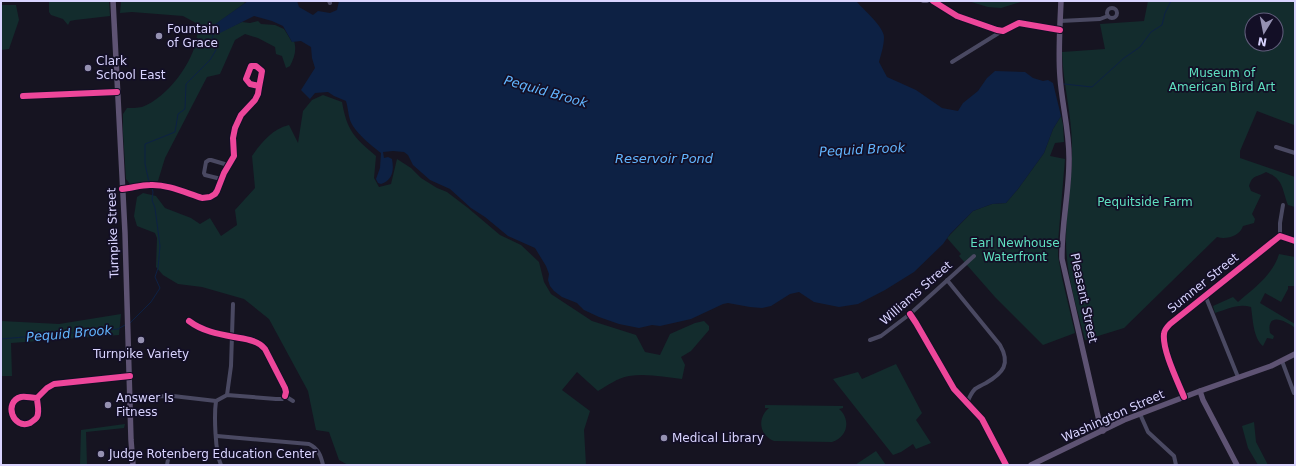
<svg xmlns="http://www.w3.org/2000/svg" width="1296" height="466" viewBox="0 0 1296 466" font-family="'DejaVu Sans',sans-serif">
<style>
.green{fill:#132c2d;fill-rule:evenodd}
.water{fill:#0d2144}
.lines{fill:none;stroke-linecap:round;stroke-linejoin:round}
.stream{stroke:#0d2144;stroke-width:1}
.minor{stroke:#4a4962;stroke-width:4}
.major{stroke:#5e5373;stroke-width:5.5}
.cycleway-casing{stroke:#130f26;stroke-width:8}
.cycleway{stroke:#ed469a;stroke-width:6}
.poi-dot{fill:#9591b1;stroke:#130f26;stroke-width:1.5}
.labels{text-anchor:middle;stroke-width:3.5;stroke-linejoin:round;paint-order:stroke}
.poi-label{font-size:12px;fill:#d9d4ff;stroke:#130f26;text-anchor:start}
.park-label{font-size:12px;fill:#5fe0c0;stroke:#130f26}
.street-label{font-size:12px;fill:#d9d4ff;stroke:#130f26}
.water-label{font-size:13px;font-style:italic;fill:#62b6ff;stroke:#130f26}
</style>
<rect width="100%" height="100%" fill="#161421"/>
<g class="green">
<path d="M49,1H109L110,16L75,20L70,21L68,25L63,19L51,15L49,12Z"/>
<path d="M121,1H243L245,3L212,27L220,32L242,22L250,23L258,21L261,24L275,25L284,29L292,42L294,41C297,51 294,58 290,66L286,68L282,56L276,54L275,47L258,38L245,34L235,40L220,74L207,77L165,158L158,181L130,184L126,179L123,132V114L127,108C132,108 137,108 142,107C167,98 194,62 197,36C198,32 196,27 196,23L183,16L132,12L120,13Z"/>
<path d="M968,1H1024L1001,8L988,7Z"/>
<path d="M1148,1H1295V121L1294,125L1257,111L1240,151V158L1295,177V207L1288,205C1282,190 1284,179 1266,172C1256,178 1253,174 1249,186L1251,191L1261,195L1252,214L1255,219L1254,223L1243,226C1240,236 1226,240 1217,237L1124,328L1085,340C1077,308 1066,275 1066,241C1066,209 1073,178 1072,147C1072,115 1063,84 1062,52L1105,49L1100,24L1144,21ZM1252,20H1276V44H1252Z"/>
<path d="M1,5H16L19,20L9,49L1,50Z"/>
<path d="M323,95L342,102C347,131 354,137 376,156L374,178L379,187L391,184L397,159L411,168L421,178L437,188L447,192L468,208L500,235L521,245L539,262L544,282L551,294L592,321L636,335L645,352L660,355L670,334L695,323L704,321L709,326V330L691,351L681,357L685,365L682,379C665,377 646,373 629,376C617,378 607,386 598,391L577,372L562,390L590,411L584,430L586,465H348L339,460L329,432L316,430L308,391L269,319L244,299L202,287L178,284L163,275L156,267L157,238L155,233L137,226L134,216L137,197L143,193L156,196L165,208L191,218L200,224L210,218L221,236L237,225L235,210L255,188L252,156C261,143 272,129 289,125L298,143L303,111L312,100Z"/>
<path d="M1061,116L1063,125L1064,142L1055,143L1050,156L1065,159L1058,242V256L1062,278L1075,333L1043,345L995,297L959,256L961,254L947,238L973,211L992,204L1006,203L1018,189L1044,153L1053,129Z"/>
<path d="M1279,254L1295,257V286H1288V289L1281,302L1265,293L1260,303L1295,324V328C1285,320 1266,312 1270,333L1274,336L1273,339L1267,338L1263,346C1253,338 1253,319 1251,307C1239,303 1227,309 1215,313L1213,306L1233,297L1238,302C1253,289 1273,275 1279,254Z"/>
<path d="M121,314L119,335L11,343L12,376H1V321L59,324Z"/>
<path d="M896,364L922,413L916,420L931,443L916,449L913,444L901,452L893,455L833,379L858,372L862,379Z"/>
<path d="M765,405L843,406V408L839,409C851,419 848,437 832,442L774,441C759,435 757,418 769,408H765Z"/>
<path d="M1254,422L1256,442L1268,465H1258L1248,448L1242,426Z"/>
<path d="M125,424L124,428L86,432L87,465H80L81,430Z"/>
<path d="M876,451L886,465H855Z"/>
</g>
<path class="water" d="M248,1H297L299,7L313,15L318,11L330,13L337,10L339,1H856C863,9 884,27 884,37C884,46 881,54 879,62L887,77L916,90L942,108L958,111L963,103L978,91L987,78L995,71L1025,72L1033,78L1043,81L1048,80L1053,83L1061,116L1053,129L1044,153L1018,189L1006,203L992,204L973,211L950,234L943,244L914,272L885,290L858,304L839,307L814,302L799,292L790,294L771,306L762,308L750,307L728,303L723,304L691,319L660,326L652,325L639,328L619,324L599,317L584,310L577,303L562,297L554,291L550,286L548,280L549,274L546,266L535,248L508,236L485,217L471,208L450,189L430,180L413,165L408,155L404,152L393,151L383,152L384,158L388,157L392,159C394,170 393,180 381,184L378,183L376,179L380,168L381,153C371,145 354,132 350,120C348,114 348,107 346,101L334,96L328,92L315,93L310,99L301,90L315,68L312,58L311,47L301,41L292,42L283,26L272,21L254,16L220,33L211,27Z"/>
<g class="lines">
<g class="stream">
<path d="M1064,84L1092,87L1124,58L1140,47L1151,32L1162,25L1165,13L1171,1"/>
<path d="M149,182L145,164V144L175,132L178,114L185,109L186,84L210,60L216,50L212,39L214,30L216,29"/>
<path d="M130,323L151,302L160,288L155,277L158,268L160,246L155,208L152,200L153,192L152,188"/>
<path d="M1,339L118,329L125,325"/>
</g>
<g class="minor">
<path d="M329,1L330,3"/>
<path d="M923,1H927"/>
<path d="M933,1L957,16L997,30L1003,31L1019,23L1060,30"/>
<circle cx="1112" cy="13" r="5"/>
<path d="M1060,21L1100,19L1108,16"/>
<path d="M952,62L1002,31"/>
<path d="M23,96L117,92"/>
<path d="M1276,147L1295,153"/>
<path d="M221,179L205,175L204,173L206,162L209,160H211L228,165"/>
<path d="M122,189C132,188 141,185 150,185C167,184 186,193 202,198L210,197L215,194L217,191L224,173L234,156L233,138L235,128L241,115L255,100L258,94C259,86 261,78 262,71L256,66H251L246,79L250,84L259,86"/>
<path d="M1280,236V223L1283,205"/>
<path d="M947,280L1000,345C1011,364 1003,373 986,383C982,385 978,387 975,389C971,393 969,398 967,403"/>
<path d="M1205,295L1238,377"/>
<path d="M910,314L916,323L954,389L982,419L1006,465"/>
<path d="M189,321C202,331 218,334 234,337C245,339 258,340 265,349L285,388L286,392L285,396"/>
<path d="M870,340L881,336L910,314L974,256"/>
<path d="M1282,361L1294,393"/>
<path d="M227,395L231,366L233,304"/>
<path d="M131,397L173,396L216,401L227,395L276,399H282L285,396L293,401"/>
<path d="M1184,397C1178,382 1162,350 1164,334C1164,330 1167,327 1170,324L1280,236L1295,241"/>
<path d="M37,398C37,404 40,411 37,417C36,419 33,421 30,423C13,430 3,402 21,397C26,396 31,398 37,398L47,388L54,384L130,376"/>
<path d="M216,401C214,415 215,452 221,465"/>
<path d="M1140,414L1148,432L1174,456L1176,465"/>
<path d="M217,436L309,444C318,448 321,456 323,465"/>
<path d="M167,465L169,454"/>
</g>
<g class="major">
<path d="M113,1L125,233L131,440L133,465"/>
<path d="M1061,1C1060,26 1058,52 1060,77C1062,106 1070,133 1069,162C1069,194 1061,227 1062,259L1100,425L1103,431"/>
<path d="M1200,391L1203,400L1237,465"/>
<path d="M1031,465L1124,420L1200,391L1271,366L1295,354"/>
</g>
<defs>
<g id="cycleway">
<path d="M933,1L957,16L997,30L1003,31L1019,23L1060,30"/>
<path d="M23,96L117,92"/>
<path d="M122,189C132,188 141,185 150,185C167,184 186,193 202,198L210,197L215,194L217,191L224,173L234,156L233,138L235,128L241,115L255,100L258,94C259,86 261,78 262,71L256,66H251L246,79L250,84L259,86"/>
<path d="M910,314L916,323L954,389L982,419L1006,465"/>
<path d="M189,321C202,331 218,334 234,337C245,339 258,340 265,349L285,388L286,392L285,396"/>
<path d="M1184,397C1178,382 1162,350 1164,334C1164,330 1167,327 1170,324L1280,236L1295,241"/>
<path d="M37,398C37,404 40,411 37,417C36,419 33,421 30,423C13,430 3,402 21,397C26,396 31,398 37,398L47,388L54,384L130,376"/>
</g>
</defs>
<use href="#cycleway" class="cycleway-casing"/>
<use href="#cycleway" class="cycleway"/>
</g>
<g class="poi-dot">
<circle cx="159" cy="36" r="4"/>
<circle cx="88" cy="68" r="4"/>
<circle cx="141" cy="340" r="4"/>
<circle cx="108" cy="405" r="4"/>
<circle cx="664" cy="438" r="4"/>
<circle cx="101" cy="454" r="4"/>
</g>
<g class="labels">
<g class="poi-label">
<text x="167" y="33">Fountain<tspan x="167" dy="14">of Grace</tspan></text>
<text x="96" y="65">Clark<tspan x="96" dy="14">School East</tspan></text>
<text x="141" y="358" text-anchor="middle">Turnpike Variety</text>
<text x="116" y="402">Answer Is<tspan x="116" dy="14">Fitness</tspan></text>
<text x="672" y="442">Medical Library</text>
<text x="109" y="458">Judge Rotenberg Education Center</text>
</g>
<g class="park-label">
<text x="1222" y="77">Museum of<tspan x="1222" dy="14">American Bird Art</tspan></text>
<text x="1145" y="206">Pequitside Farm</text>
<text x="1015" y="247">Earl Newhouse<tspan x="1015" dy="14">Waterfront</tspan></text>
</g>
<g class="street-label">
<text transform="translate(113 233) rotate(-92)" y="4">Turnpike Street</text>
<text transform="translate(1203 283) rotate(-39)" y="4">Sumner Street</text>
<text transform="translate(916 293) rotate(-41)" y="4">Williams Street</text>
<text transform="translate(1084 298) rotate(78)" y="4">Pleasant Street</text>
<text transform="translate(1113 416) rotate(-24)" y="4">Washington Street</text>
</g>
<g class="water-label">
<text transform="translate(546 91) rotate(16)" y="5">Pequid Brook</text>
<text transform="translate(862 149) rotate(-3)" y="5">Pequid Brook</text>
<text x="664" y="163">Reservoir Pond</text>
<text transform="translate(69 333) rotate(-5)" y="5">Pequid Brook</text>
</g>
</g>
<rect width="1296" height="466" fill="none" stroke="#d9d4ff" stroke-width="4"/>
<g transform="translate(1264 32) rotate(190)"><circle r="19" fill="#130f26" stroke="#625e7d"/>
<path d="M0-3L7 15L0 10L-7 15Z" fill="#9591b1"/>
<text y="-6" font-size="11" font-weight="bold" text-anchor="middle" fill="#d9d4ff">N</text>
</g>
</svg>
